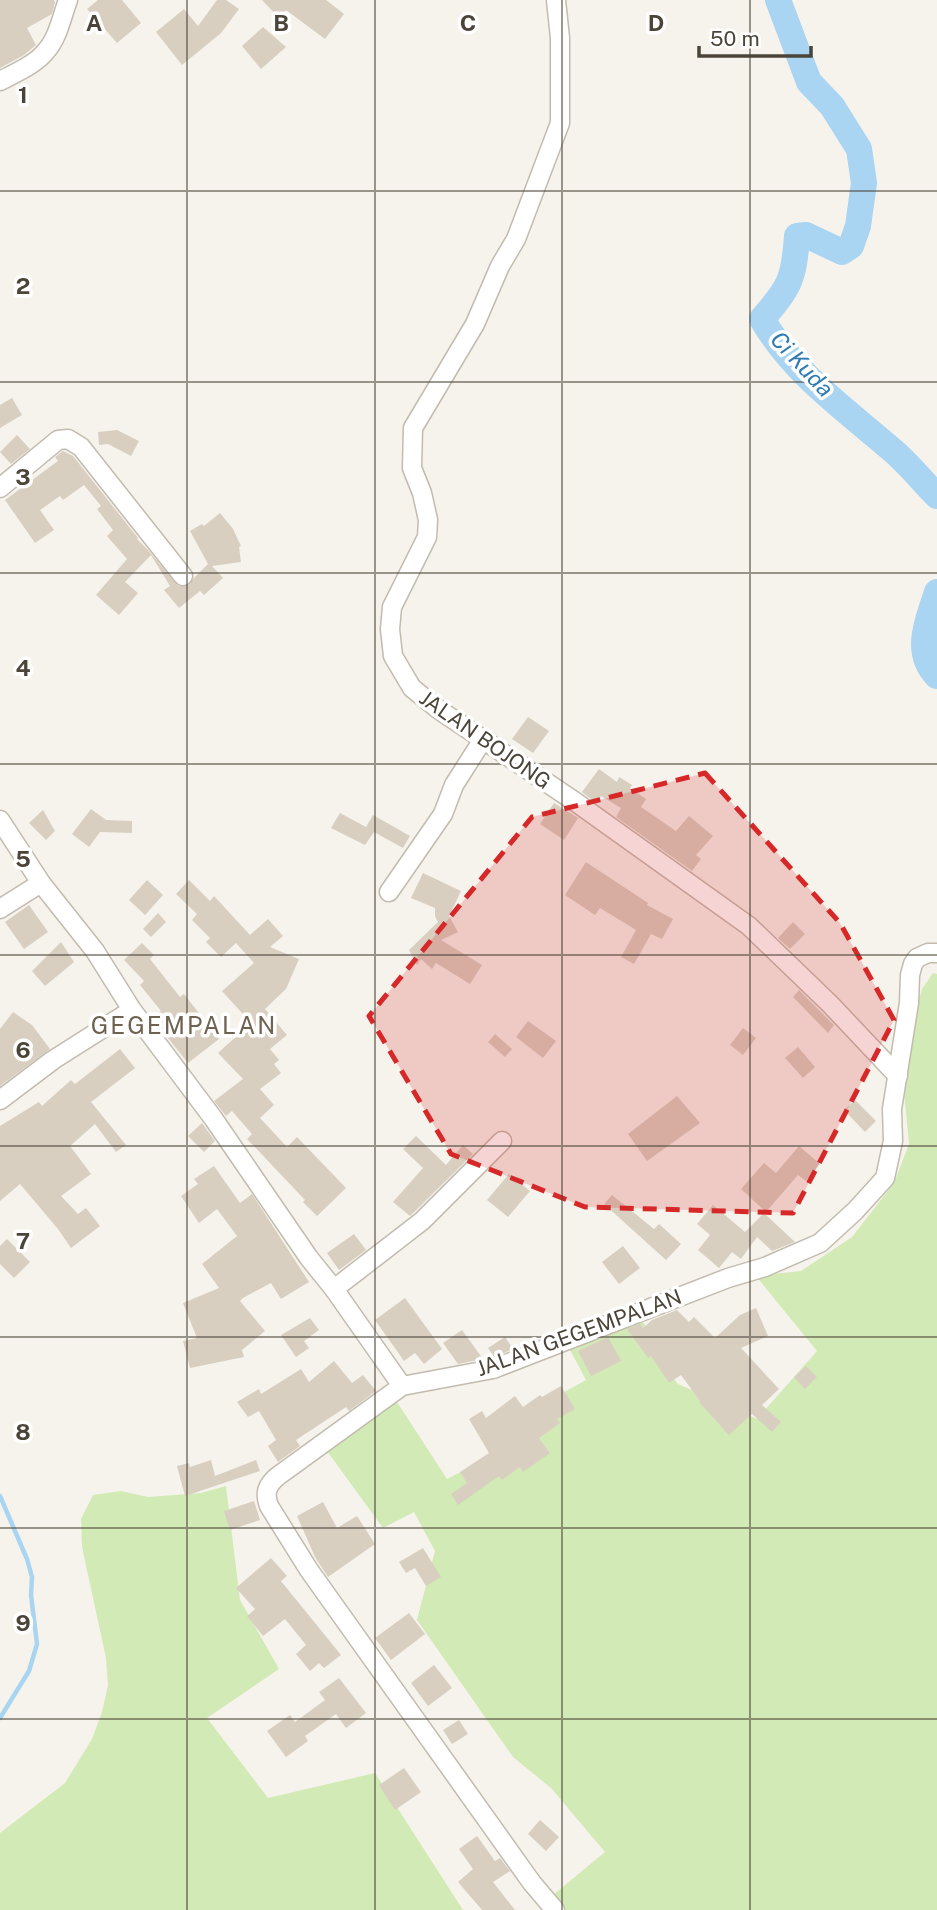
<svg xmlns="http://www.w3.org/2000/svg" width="937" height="1910" viewBox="0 0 937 1910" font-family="'Public Sans',sans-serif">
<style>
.green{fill:#d2eab5}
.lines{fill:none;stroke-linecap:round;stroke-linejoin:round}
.stream{stroke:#a9d4f2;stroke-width:4.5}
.river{stroke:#a9d4f2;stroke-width:26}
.building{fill:#d8cfc1}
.minor-casing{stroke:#c2bbae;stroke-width:21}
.minor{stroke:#fff;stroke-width:18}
.marked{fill:#d62828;fill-opacity:0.2;stroke:#d62828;stroke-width:5;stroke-dasharray:14 9;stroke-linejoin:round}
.grid{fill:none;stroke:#4b4439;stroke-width:2;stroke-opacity:0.55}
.labels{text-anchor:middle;stroke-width:7;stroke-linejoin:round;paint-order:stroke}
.street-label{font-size:21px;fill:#4b4439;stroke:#fff}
.water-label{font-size:23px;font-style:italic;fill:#2e7ab2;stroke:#fff}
.quarter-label{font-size:24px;letter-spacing:2px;fill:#6e6250;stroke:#fff}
.grid-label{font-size:23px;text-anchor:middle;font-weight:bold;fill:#4b4439;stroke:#fff;stroke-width:7;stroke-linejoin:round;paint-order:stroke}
</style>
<rect width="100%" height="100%" fill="#f6f3ec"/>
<g class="green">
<path d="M933,973L937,974V1910H566L553,1895L605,1852L551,1788L513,1757L417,1620L435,1551L414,1512L383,1528L327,1451L397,1402L447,1479L507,1448L543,1404L586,1380L569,1348L642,1321L669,1356L661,1362L678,1384L757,1419L817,1351L756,1276L801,1271L852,1237L894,1183L909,1144L903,1081L913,1024L922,989Z"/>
<path d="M226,1486L240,1600L279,1669L207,1718L268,1798L375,1773L463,1910H0V1833L65,1783L92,1739L102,1712L108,1685L106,1658L82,1547L81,1519L93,1495L121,1491L148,1497L201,1493Z"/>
</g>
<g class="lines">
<path class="stream" d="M0,1496L27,1559L32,1577L31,1595L37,1644L29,1671L0,1718"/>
<g class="river">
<path d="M778,0L809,82L832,106L859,149L864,183L858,226L851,246L842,252L806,235L797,236C794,279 790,287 762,319C792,372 846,410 891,449C908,463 922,481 937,496"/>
<path d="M937,592C928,620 913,652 937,676"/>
</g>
</g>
<g class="building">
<path d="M0,0H54L55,2L52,14L27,28L36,45L24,55L0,68Z"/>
<path d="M98,0H122L141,23L117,43L87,9Z"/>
<path d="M217,0H226L239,9L221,33L182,65L156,32L184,9L198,26Z"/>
<path d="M262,0H326L344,14L325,39L286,10L278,17Z"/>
<path d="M263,27L286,47L261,69L242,46Z"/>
<path d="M12,398L22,415L0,428V405Z"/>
<path d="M117,430L139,441L131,456L108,444L99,445L98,432Z"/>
<path d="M17,435L30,449L11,464L0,452Z"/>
<path d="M63,451L73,456L138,538L137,539L149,551L178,586L189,585L194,578L208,564L190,531L202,524L204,526L220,513L233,529L241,546L239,547L241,562L212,566L223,578L204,595L200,591L179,608L164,590L170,586L151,555L125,582L138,593L119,615L96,595L127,559L107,536L113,530L97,509L101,506L84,485L63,500L60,496L40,510L54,530L35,543L5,500L58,461L55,457Z"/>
<path d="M528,717L549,731L533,753L512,739Z"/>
<path d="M599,769L617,782L619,777L632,785L630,788L646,799L641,807L676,831L689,816L713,836L696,855L701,859L692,871L616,817L621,808L601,796L596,803L582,792Z"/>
<path d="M554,803L578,818L564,840L540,824Z"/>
<path d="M91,809L106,820L132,821V833L100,832L89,847L72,834Z"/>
<path d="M43,810L55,831L46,840L29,823Z"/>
<path d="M340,813L366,827L373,815L410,836L403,848L374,832L365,845L331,828Z"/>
<path d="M586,862L648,903L647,905L673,919L662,939L651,934L634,964L621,957L636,930L600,908L595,915L565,895Z"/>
<path d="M423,873L461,891L449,916L458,932L441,940L482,965L470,984L436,963L432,969L421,959L417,965L409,950L438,922L435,916V908L411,898Z"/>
<path d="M147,880L163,895L145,915L129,900Z"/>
<path d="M189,880L210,901L214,896L250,935L268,919L283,936L270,947L299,959L286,989L265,1009L287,1035L270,1049L279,1060L274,1064L281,1073L260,1089L274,1105L260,1118L287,1147L297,1137L346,1188L317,1216L303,1202L305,1200L247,1139L252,1134L232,1111L226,1116L214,1101L243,1079L218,1053L251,1023L222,991L254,963L236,943L221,957L206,942L210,938L192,920L197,914L176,894Z"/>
<path d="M29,905L48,932L24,949L5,922Z"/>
<path d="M158,913L166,922L151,937L143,929Z"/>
<path d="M793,922L805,934L790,949L778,938Z"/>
<path d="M61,942L74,962L45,986L32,971Z"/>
<path d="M142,943L154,955L150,959L180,997L184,994L219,1039L188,1063L152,1018L161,1011L140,985L144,981L124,960Z"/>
<path d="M799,990L834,1025L828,1033L793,997Z"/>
<path d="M13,1012L32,1025L50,1049L0,1086V1029Z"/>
<path d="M528,1021L556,1041L543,1058L516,1037Z"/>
<path d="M743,1028L756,1038L743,1055L730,1045Z"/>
<path d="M495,1034L512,1049L505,1057L488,1042Z"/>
<path d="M798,1047L815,1067L803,1078L785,1058Z"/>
<path d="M120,1049L135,1068L91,1102L126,1145L116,1152L95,1124L70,1146L91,1174L61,1196L78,1214L86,1208L100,1226L71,1248L58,1229L20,1184L0,1201V1126L39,1102L42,1106L71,1080L75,1084Z"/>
<path d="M677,1096L700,1123L647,1161L628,1134Z"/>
<path d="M855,1100L876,1121L865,1132L844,1110Z"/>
<path d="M202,1123L215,1141L204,1152L188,1136Z"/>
<path d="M416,1136L446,1165L463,1145L473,1154L410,1216L393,1202L423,1168L403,1149Z"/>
<path d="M799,1146L820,1164L806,1181L798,1175L766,1212L741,1189L764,1163L776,1173Z"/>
<path d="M214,1166L240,1203L252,1194L309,1282L281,1299L271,1283L243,1298L240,1301L265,1331L242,1350L244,1357L190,1368L183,1341L197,1338L183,1303L219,1288L202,1264L237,1236L217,1209L199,1223L181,1196L198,1184L194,1179Z"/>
<path d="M509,1174L530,1191L508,1217L487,1200Z"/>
<path d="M612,1195L654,1229L659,1224L681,1244L666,1260L604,1204Z"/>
<path d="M713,1205L745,1232L764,1213L795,1242L772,1251L757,1237L741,1259L732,1252L719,1268L698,1250L710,1235L697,1224Z"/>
<path d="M354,1234L366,1250L339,1270L327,1253Z"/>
<path d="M7,1239L30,1262L14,1278L0,1264V1246Z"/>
<path d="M623,1246L640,1268L619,1284L602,1262Z"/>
<path d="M405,1298L442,1349L424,1364L415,1353L404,1361L375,1320Z"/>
<path d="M756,1308L768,1336L741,1348L779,1389L762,1405L781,1422L772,1432L752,1414L729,1435L699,1402L700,1401L681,1375L669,1383L651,1356L648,1358L627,1329L640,1324L643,1328L652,1320L677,1310L689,1322L694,1317L715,1338L740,1315Z"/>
<path d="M310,1318L319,1330L304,1341L309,1348L296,1357L281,1335Z"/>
<path d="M462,1330L483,1359L458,1364L443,1343Z"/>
<path d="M505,1337L513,1349L494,1357L488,1348Z"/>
<path d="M608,1337L621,1361L591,1376L578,1351Z"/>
<path d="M334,1361L352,1383L363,1375L376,1391L349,1411L346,1407L296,1440L300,1446L278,1462L268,1446L276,1440L259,1411L248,1417L237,1402L259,1389L261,1394L301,1369L309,1382Z"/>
<path d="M806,1366L817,1377L805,1389L794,1377Z"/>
<path d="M561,1386L575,1409L557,1419L560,1423L539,1438L550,1453L523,1472L520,1467L502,1480L499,1476L458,1505L451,1494L467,1483L460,1472L489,1453L469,1419L482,1411L486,1418L515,1396L523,1407L540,1395L542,1397Z"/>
<path d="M211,1460L215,1476L256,1460L260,1471L185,1496L177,1466L189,1463L190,1467Z"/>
<path d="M254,1501L260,1520L230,1530L224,1511Z"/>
<path d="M323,1502L337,1528L357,1516L375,1544L328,1577L315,1557L297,1516Z"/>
<path d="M423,1548L441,1577L426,1586L415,1568L406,1573L399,1562Z"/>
<path d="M271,1558L287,1576L281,1581L341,1655L324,1668L319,1663L310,1671L296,1654L306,1645L285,1619L263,1636L247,1616L255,1609L236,1588Z"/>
<path d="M409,1613L425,1634L391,1660L375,1638Z"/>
<path d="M434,1665L452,1688L428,1706L411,1683Z"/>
<path d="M339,1678L366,1713L346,1728L336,1714L305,1736L308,1741L286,1757L267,1731L290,1715L295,1722L325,1700L319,1692Z"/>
<path d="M459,1720L468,1734L452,1744L443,1730Z"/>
<path d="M404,1768L421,1792L395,1810L379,1785Z"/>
<path d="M540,1820L559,1837L546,1851L528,1834Z"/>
<path d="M477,1836L495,1861L500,1858L510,1871L493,1882L515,1910H482L458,1882L473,1869L459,1849Z"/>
</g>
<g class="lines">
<defs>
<g id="minor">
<path d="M556,0L560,38V123L516,239L500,266L475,324L413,428L412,468L422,493L428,520L427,537L392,607L390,629L393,656L412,688L438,709L577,803L749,926L830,1004L898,1076"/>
<path d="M0,81C15,73 35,65 46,51C58,38 62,16 68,0"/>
<path d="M0,488L58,440L68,439L81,447L183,576"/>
<path d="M0,820L41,883L95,951L132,1010L213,1118L309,1258L334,1289L402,1386"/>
<path d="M389,892L443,814L454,785L482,741"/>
<path d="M0,909L41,883"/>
<path d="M0,1100L53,1060L132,1010"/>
<path d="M334,1289L422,1221L502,1141"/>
<path d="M555,1910L532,1883L309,1570L269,1506C264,1493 267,1485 278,1476L402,1386L493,1369L728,1278L765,1267L820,1243L855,1211L885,1178L893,1141L892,1109L909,1003L910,975L913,964L917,958L928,953H937"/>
</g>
</defs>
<use href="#minor" class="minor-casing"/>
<use href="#minor" class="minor"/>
</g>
<path class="marked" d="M705,773L840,923L894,1020L793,1213L585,1207L451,1154L369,1016L532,817Z"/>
<path class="grid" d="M187,0V1910M375,0V1910M562,0V1910M750,0V1910M0,191H937M0,382H937M0,573H937M0,764H937M0,955H937M0,1146H937M0,1337H937M0,1528H937M0,1719H937"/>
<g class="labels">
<g class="street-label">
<text transform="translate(485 740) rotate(35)" y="7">JALAN BOJONG</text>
<text transform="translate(579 1333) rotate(-20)" y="7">JALAN GEGEMPALAN</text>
</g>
<g class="water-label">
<text transform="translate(802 364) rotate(47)" y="8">Ci Kuda</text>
</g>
<g class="quarter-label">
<text x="184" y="1034">GEGEMPALAN</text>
</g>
</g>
<g class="grid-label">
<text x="94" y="31">A</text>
<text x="281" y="31">B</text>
<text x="468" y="31">C</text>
<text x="656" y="31">D</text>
<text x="23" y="103">1</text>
<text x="23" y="294">2</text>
<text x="23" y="485">3</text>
<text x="23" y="676">4</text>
<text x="23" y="867">5</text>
<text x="23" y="1058">6</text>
<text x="23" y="1249">7</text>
<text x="23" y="1440">8</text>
<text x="23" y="1631">9</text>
</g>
<path d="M699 46v10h112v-10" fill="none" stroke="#4b4439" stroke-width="3.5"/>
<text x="710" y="46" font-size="21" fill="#4b4439" stroke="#ffffff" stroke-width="5" paint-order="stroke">50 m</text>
</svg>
